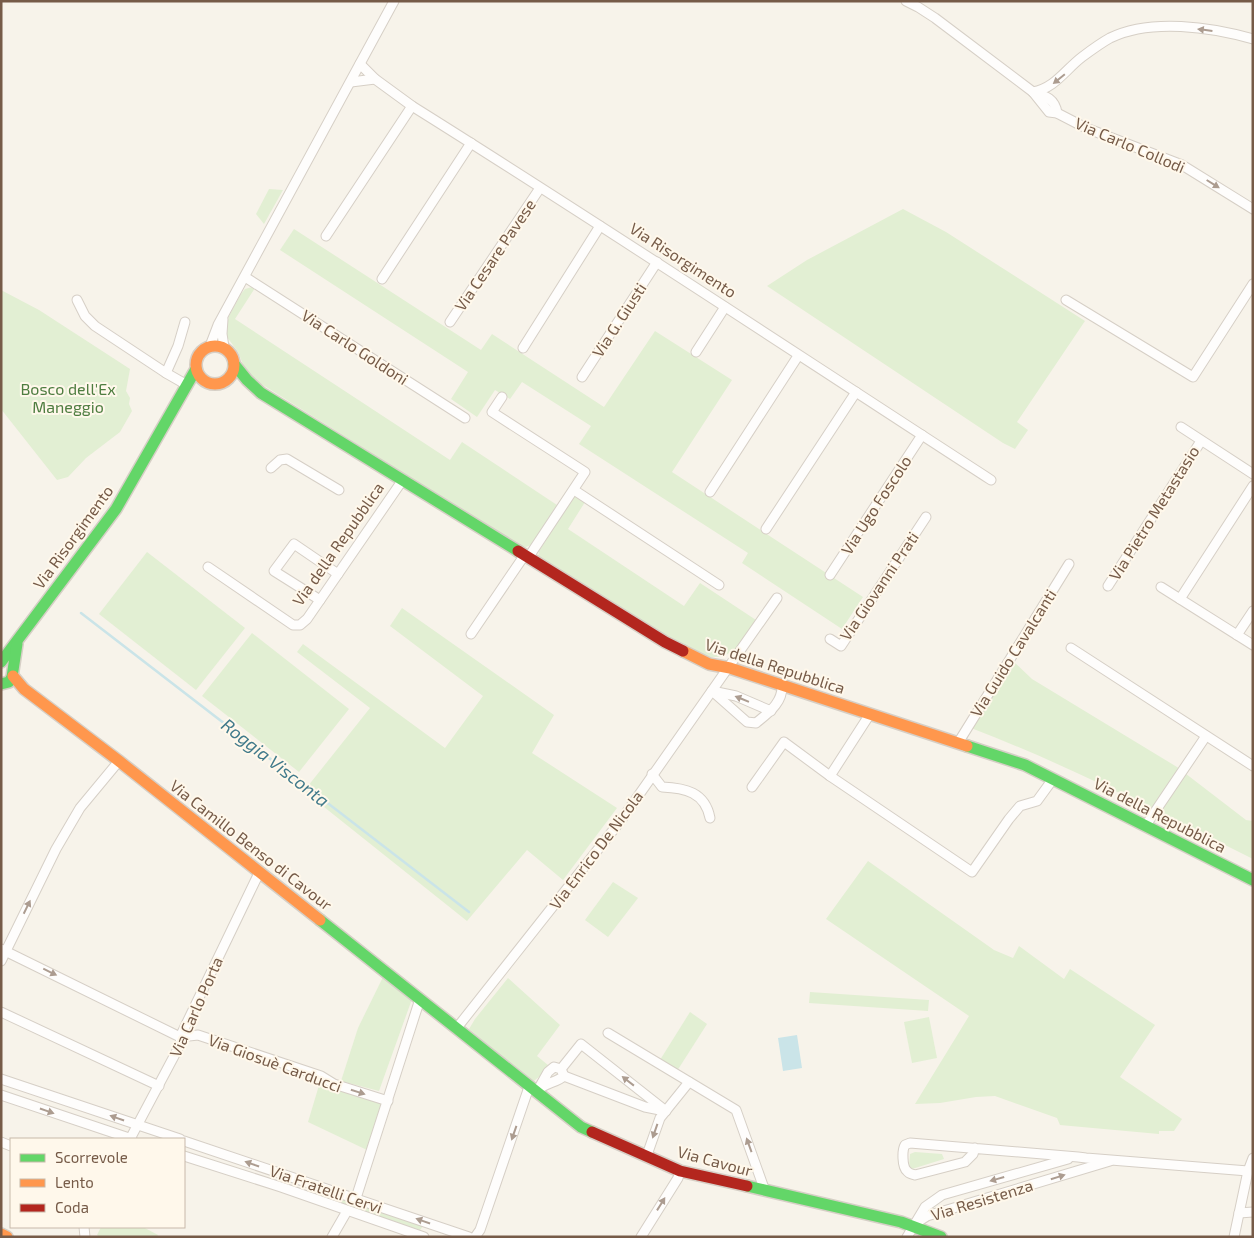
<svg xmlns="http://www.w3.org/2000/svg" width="1254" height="1238" viewBox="0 0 1254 1238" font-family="'Exo 2',sans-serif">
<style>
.green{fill:#e2efd3}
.water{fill:#cae4e8}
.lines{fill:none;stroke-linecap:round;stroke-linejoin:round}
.stream{stroke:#cae4e8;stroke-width:2.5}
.street-casing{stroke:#d6cfc6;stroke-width:11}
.fast-casing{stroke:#d6cfc6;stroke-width:14}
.slow-casing{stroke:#d6cfc6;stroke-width:14}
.jam-casing{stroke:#d6cfc6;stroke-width:14}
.street{stroke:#fefdfc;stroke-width:9}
.fast{stroke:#63d668;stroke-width:11}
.slow{stroke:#ff974d;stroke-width:11}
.jam{stroke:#b3261e;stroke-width:11}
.oneway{fill:#ac9c90}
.labels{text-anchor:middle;stroke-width:4;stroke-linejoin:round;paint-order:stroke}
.street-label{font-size:16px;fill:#765b48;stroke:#fff8eb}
.park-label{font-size:16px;fill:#4e7d40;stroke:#fff8eb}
.water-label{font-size:18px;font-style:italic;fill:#417a8b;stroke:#fff8eb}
</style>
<rect width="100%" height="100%" fill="#f7f3ea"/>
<g class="green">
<path d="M269,189L283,190L264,224L256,214Z"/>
<path d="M903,209L946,232L1085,321L1017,422L1028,430L1015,449L1003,443L767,286L807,260Z"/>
<path d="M294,229L481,350L492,334L604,407L655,331L732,380L672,472L863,597L842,629L742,563L748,553L579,444L591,426L522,382L510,399L495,390L477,417L451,399L468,372L280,250Z"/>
<path d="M252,287L255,288L235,319L450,460L462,442L557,505L531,545L526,547L518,545L255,380L244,367L238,352L227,337L226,329L229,316L241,294L245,289Z"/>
<path d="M1,290L39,310L130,369L126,391L130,398L129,404L132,411L120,432L86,458L68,477L57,480L1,409Z"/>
<path d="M575,495L585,502L568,529L684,606L700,583L756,620L738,646L730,653L720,657H707L672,640L538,557L539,551Z"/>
<path d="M147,552L245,628L196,690L99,614Z"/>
<path d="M402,608L554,715L532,753L617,808L563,880L527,850L467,921L304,791L370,708L297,652L303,644L445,748L483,696L390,626Z"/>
<path d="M252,633L349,709L299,772L202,696Z"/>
<path d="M1013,661L1032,679L1177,767L1246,820L1253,821V859C1160,813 1068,765 971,728Z"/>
<path d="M868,861L994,950L1013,958L1019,946L1064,979L1070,969L1155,1025L1120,1077L1182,1119L1174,1131H1159V1134L1060,1125L1057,1118L995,1096L976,1097L940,1103L915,1104L969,1016L826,919Z"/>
<path d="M613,882L638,898L608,937L585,920Z"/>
<path d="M383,977L412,999L379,1091L341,1081L358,1028Z"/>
<path d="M508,978L560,1025L537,1056L548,1065L540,1076L534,1081L529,1079L469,1029L475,1019Z"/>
<path d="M810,992L929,1000L928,1011L809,1003Z"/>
<path d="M690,1012L707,1024L677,1071L660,1060Z"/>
<path d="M929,1017L937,1058L912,1063L904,1022Z"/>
<path d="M320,1082L384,1104L367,1150L308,1122Z"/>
<path d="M915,1152L942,1154L944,1159L912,1169L909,1167L910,1154Z"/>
<path d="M334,1197L423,1226L420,1230L333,1201Z"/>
<path d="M101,1227H143L158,1235L157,1237H100L97,1235Z"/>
</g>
<path class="water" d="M797,1035L802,1068L783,1071L778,1038Z"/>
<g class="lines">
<path class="stream" d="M81,613L469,912"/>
<defs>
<g id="street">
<path d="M906,1L918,7L935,18L1033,92L1049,112L1057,113L1086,128L1182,165L1253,209"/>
<path d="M360,64L375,79L412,106C607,228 798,355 991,480"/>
<path d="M351,82L375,79"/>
<path d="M1033,92C1055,88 1065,70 1082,57C1090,51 1101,43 1110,38C1151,18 1211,27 1253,39"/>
<path d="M1033,92C1046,96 1055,99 1057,113"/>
<path d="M326,236L412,106"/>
<path d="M245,277L465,418"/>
<path d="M382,279L471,143"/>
<path d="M77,300L85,316L95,326L166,373L187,385"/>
<path d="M1066,300L1193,377L1253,284"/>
<path d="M223,319L222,334L224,347"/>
<path d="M450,322L540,188"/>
<path d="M210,346L218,325L394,1"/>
<path d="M523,348L600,226"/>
<path d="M696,352L725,307"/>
<path d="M166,373L178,346L185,322"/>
<path d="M582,377L657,262"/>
<path d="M502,397L492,412L585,472L528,558"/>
<path d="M1181,427L1253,474"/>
<path d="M271,468L280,460L287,459L339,490"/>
<path d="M574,490L719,585"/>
<path d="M710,492L798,356"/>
<path d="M766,529L856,392"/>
<path d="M208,567L293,625H300L307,619L402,481"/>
<path d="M830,575L922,435"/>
<path d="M1108,586L1201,441"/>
<path d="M1161,587L1253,645"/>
<path d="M1180,599L1253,486"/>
<path d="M320,600L274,571L294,544L338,574"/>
<path d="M471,634L524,556"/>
<path d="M1237,635L1253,611"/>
<path d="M830,639L841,646L926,517"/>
<path d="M1071,648L1253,766"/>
<path d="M712,691L747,722L756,723C768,713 783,703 782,685"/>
<path d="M712,691L736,696L771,711"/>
<path d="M958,743L1069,564"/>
<path d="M652,774L662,787C685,788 705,792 710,818"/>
<path d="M830,776L870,714"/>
<path d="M752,787L784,742L830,776L972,872L1009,819L1020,806L1037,801L1053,779"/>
<path d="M1146,825L1206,736"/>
<path d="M1,949L180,1037L198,1035L321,1076L334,1084L388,1101"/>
<path d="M1,961L56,849L80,808L119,761"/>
<path d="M1,1012L159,1086"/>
<path d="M456,1029L622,819L777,598"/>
<path d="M608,1033L736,1110L765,1191"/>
<path d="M561,1069L581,1044L666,1111"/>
<path d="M564,1076L645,1107L665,1111"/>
<path d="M1,1079L180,1139"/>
<path d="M536,1092C543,1083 556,1083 564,1076L561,1069L554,1067L548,1072L539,1088"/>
<path d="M1,1095L132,1139"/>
<path d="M130,1139L181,1043L180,1037L259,873"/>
<path d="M184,1141L469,1237"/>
<path d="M1,1142L11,1146"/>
<path d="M975,1148L973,1154L965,1162L915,1175C912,1174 909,1174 907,1171C902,1167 902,1150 905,1145L910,1143C966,1148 1022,1152 1078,1157L1086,1158L1248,1171"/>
<path d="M647,1155L660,1118L689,1082"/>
<path d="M184,1156L281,1187L424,1237"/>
<path d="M356,1198L420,999"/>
<path d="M1239,1213L1253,1212"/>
<path d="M913,1225L927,1216L1110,1161"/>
<path d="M84,1227L85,1237"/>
<path d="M332,1237L347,1211"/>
<path d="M475,1237L480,1230L529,1087"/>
<path d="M641,1237L678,1178L680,1171"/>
<path d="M907,1237L925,1207L942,1195L1068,1159"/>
<path d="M1234,1237L1248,1171L1253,1158"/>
</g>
<g id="fast">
<path d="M234,364L247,380L261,393L518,551"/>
<path d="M1,662L116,509L196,369"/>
<path d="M1,684L9,682L12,677L17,644"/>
<path d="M967,746L1025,765L1253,880"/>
<path d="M320,920L581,1127L592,1132"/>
<path d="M747,1186L901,1222L941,1237"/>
</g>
<g id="slow">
<circle cx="215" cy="365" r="19"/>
<path d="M683,651L709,664L730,668L967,746"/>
<path d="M13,676L24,689L119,761L320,920"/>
<path d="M1,1234L7,1237"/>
</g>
<g id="jam">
<path d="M518,551L665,642L683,651"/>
<path d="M592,1132L680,1171L747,1186"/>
</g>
</defs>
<use href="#street" class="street-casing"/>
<use href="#fast" class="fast-casing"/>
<use href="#slow" class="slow-casing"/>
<use href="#jam" class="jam-casing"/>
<use href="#street" class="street"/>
<use href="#fast" class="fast"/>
<use href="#slow" class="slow"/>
<use href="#jam" class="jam"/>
</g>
<defs><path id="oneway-solid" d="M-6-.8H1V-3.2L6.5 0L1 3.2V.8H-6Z" transform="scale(1.25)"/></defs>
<g class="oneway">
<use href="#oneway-solid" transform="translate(1205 30) rotate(-173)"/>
<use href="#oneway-solid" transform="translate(1059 79) rotate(141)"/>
<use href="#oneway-solid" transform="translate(1213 184) rotate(32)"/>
<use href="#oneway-solid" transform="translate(742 699) rotate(-158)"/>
<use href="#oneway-solid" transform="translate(27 907) rotate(-64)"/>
<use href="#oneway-solid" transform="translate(50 972) rotate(26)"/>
<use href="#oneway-solid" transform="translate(628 1081) rotate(-142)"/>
<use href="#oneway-solid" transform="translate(358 1092) rotate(18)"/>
<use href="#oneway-solid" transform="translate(47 1111) rotate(19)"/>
<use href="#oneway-solid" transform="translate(117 1118) rotate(-161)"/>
<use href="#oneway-solid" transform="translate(655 1131) rotate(109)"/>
<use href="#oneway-solid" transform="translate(514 1133) rotate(109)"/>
<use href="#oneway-solid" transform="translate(749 1145) rotate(-110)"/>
<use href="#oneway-solid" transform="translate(252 1164) rotate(-161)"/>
<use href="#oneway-solid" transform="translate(1058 1177) rotate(-17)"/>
<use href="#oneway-solid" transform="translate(997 1179) rotate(164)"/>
<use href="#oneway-solid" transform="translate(661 1204) rotate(-58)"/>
<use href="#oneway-solid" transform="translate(423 1221) rotate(-161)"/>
</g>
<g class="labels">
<g class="street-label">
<text transform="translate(1130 145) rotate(23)" y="6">Via Carlo Collodi</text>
<text transform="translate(495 255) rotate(-56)" y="6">Via Cesare Pavese</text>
<text transform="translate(683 260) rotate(33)" y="6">Via Risorgimento</text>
<text transform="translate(619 320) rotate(-57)" y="6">Via G. Giusti</text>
<text transform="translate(355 347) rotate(33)" y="6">Via Carlo Goldoni</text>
<text transform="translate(876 505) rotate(-57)" y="6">Via Ugo Foscolo</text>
<text transform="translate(1154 513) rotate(-58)" y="6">Via Pietro Metastasio</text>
<text transform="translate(73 537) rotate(-54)" y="6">Via Risorgimento</text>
<text transform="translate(338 544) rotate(-55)" y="6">Via della Repubblica</text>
<text transform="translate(879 586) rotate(-56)" y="6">Via Giovanni Prati</text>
<text transform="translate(1013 653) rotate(-58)" y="6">Via Guido Cavalcanti</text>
<text transform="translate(775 666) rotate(18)" y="6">Via della Repubblica</text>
<text transform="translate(1160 815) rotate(27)" y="6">Via della Repubblica</text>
<text transform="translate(251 845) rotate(38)" y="6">Via Camillo Benso di Cavour</text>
<text transform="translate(596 850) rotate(-53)" y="6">Via Enrico De Nicola</text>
<text transform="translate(196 1007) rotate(-66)" y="6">Via Carlo Porta</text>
<text transform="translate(275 1063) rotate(20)" y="6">Via Giosuè Carducci</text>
<text transform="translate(715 1161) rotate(15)" y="6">Via Cavour</text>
<text transform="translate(326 1189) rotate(19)" y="6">Via Fratelli Cervi</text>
<text transform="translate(982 1200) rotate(-17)" y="6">Via Resistenza</text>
</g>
<g class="park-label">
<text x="68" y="395">Bosco dell'Ex<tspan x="68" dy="18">Maneggio</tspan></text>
</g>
<g class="water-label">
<text transform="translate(275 763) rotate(38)" y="6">Roggia Visconta</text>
</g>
</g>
<rect width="1254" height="1238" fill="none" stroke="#765b48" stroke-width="5"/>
<rect x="10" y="1138" width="175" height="90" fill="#fff8eb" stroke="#c8b9aa"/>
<rect x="20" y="1154" width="25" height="8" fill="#63d668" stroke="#c8b9aa"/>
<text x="55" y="1163" font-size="15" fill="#765b48">Scorrevole</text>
<rect x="20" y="1179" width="25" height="8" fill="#ff974d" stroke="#c8b9aa"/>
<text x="55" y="1188" font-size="15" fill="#765b48">Lento</text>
<rect x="20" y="1204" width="25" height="8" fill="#b3261e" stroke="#c8b9aa"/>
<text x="55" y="1213" font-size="15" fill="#765b48">Coda</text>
</svg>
